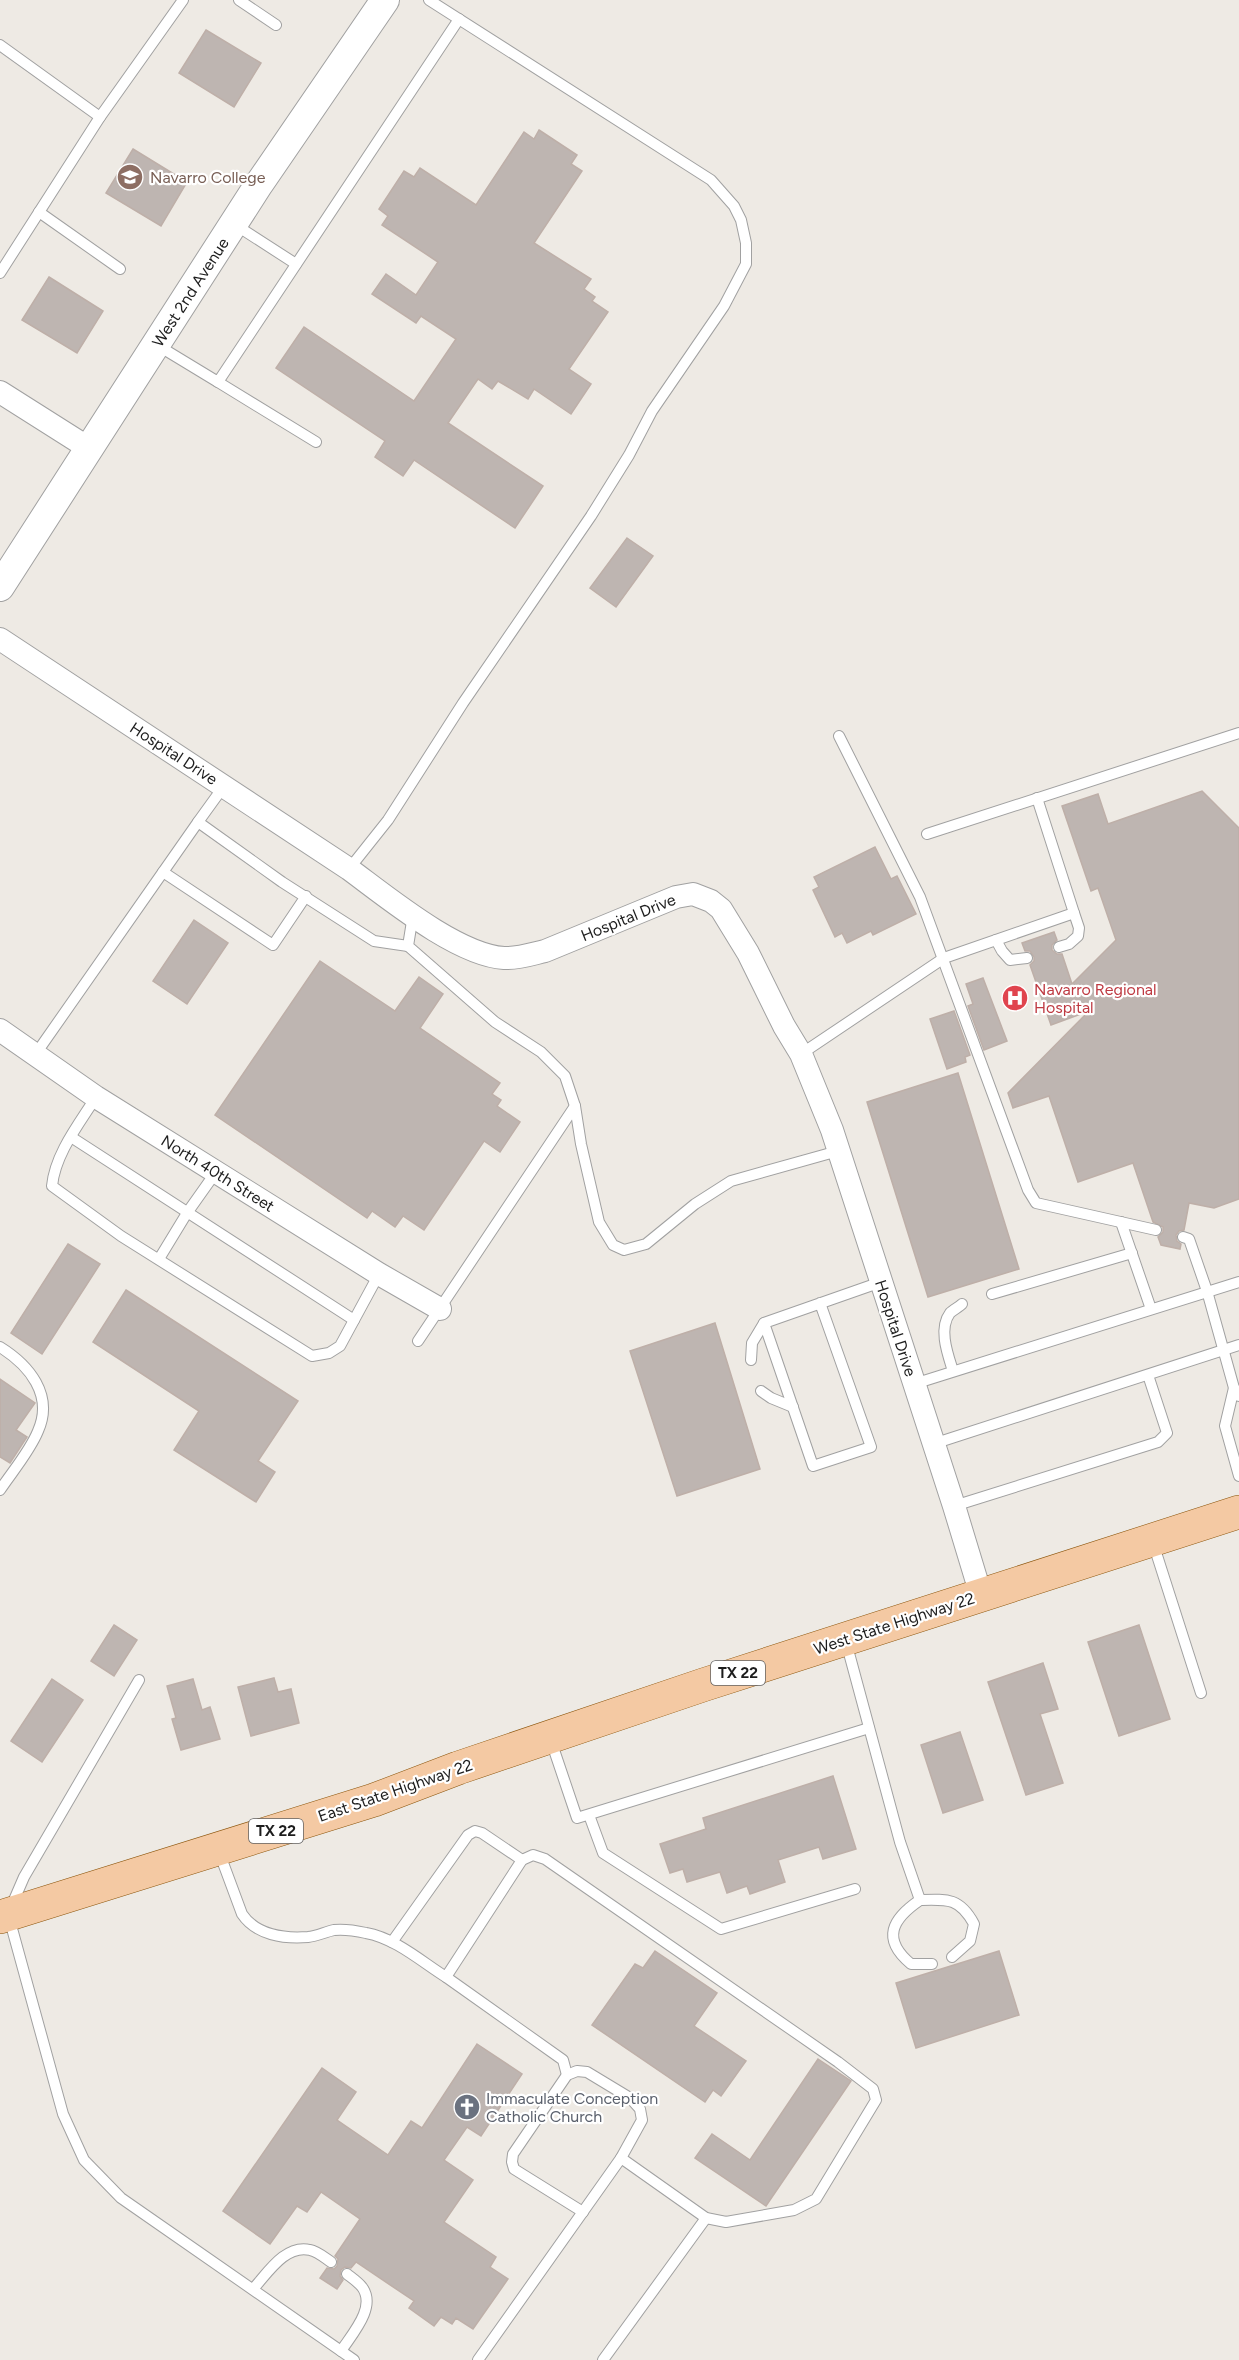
<svg xmlns="http://www.w3.org/2000/svg" width="1239" height="2360" viewBox="0 0 1239 2360" font-family="Figtree,sans-serif">
<style>
.building{fill:#beb5b1;stroke:#beafa8;stroke-width:1.5}
.lines{fill:none;stroke-linecap:round;stroke-linejoin:round}
.service-casing{stroke:#a1a1a1;stroke-width:12}
.minor-casing{stroke:#a1a1a1;stroke-width:24}
.tertiary-casing{stroke:#a1a1a1;stroke-width:30}
.primary-casing{stroke:#8b550c;stroke-width:34}
.service{stroke:#fff;stroke-width:10}
.minor{stroke:#fff;stroke-width:22}
.tertiary{stroke:#fff;stroke-width:28}
.primary{stroke:#f4c9a3;stroke-width:33}
.labels{text-anchor:middle;stroke-width:4.5;stroke-linejoin:round;paint-order:stroke}
.shield{fill:#fff;stroke:#616161;stroke-width:1.5}
.shield-label{font-size:15px;font-weight:bold;fill:#1d1d1d}
.education-label{font-size:16px;fill:#785e54;stroke:#fff;text-anchor:start}
.street-label{font-size:16px;fill:#1d1d1d;stroke:#fff}
.health-label{font-size:16px;fill:#be3a42;stroke:#fff;text-anchor:start}
.worship-label{font-size:16px;fill:#5b616d;stroke:#fff;text-anchor:start}
</style>
<rect width="100%" height="100%" fill="#eeeae4"/>
<g class="building">
<path d="M206,30L261,63L234,107L179,73Z"/>
<path d="M539,130L577,155L571,164L582,171L534,243L591,279L584,289L595,297L592,301L608,312L569,369L591,384L571,414L534,389L528,399L498,381L492,389L478,379L448,423L543,486L515,528L414,460L403,476L375,457L385,441L276,368L304,327L414,401L456,339L421,316L416,323L372,294L386,274L416,295L438,262L382,225L388,216L379,209L404,171L414,177L420,168L476,205L524,132L534,139Z"/>
<path d="M133,149L187,182L161,226L106,193Z"/>
<path d="M49,277L103,311L77,353L22,320Z"/>
<path d="M627,538L653,556L616,607L590,588Z"/>
<path d="M1202,791L1239,828V1199L1214,1208L1189,1203L1184,1230L1179,1231L1176,1235L1177,1241L1181,1244L1180,1249L1161,1245L1158,1237L1163,1232V1227L1153,1222L1133,1163L1078,1182L1049,1096L1013,1108L1008,1093L1089,1011L1051,1025L1030,965L1034,961V957L1030,951H1025L1022,943L1054,932L1057,940L1052,945V950L1057,954H1062L1072,984L1116,940L1098,888L1091,891L1062,806L1098,794L1108,824Z"/>
<path d="M875,847L891,879L897,876L916,914L873,935L871,931L847,943L842,933L835,937L813,890L819,887L814,877Z"/>
<path d="M194,920L228,943L187,1004L153,981Z"/>
<path d="M320,961L395,1011L419,977L443,994L420,1028L500,1083L492,1094L501,1100L497,1106L520,1122L500,1152L484,1141L424,1230L403,1216L395,1227L372,1211L367,1218L215,1115Z"/>
<path d="M983,978L1007,1041L984,1050L968,1006L973,1004L966,984Z"/>
<path d="M954,1011L970,1055L965,1057L966,1062L947,1069L930,1019Z"/>
<path d="M958,1073L1019,1269L928,1297L867,1102Z"/>
<path d="M68,1244L100,1264L42,1354L11,1333Z"/>
<path d="M126,1290L298,1401L258,1461L275,1472L256,1502L174,1450L199,1411L93,1342Z"/>
<path d="M715,1323L760,1469L677,1496L630,1351Z"/>
<path d="M0,1379L35,1403L16,1430L27,1437L10,1463L0,1457Z"/>
<path d="M114,1625L137,1640L114,1676L91,1661Z"/>
<path d="M1139,1625L1170,1719L1119,1736L1088,1642Z"/>
<path d="M1043,1663L1058,1709L1040,1714L1063,1783L1026,1795L988,1682Z"/>
<path d="M274,1678L278,1692L291,1689L299,1723L251,1736L238,1687Z"/>
<path d="M52,1679L83,1700L42,1762L11,1741Z"/>
<path d="M193,1679L202,1710L210,1707L220,1739L181,1750L172,1719L176,1718L167,1686Z"/>
<path d="M960,1732L983,1800L943,1813L921,1745Z"/>
<path d="M833,1776L856,1849L823,1859L819,1847L778,1860L785,1882L750,1894L747,1886L727,1893L720,1872L687,1882L683,1869L670,1873L660,1844L706,1829L703,1818Z"/>
<path d="M655,1951L717,1993L694,2026L746,2061L721,2096L713,2090L705,2102L592,2025L635,1964L643,1968Z"/>
<path d="M999,1951L1019,2015L916,2048L896,1983Z"/>
<path d="M477,2044L522,2074L481,2136L467,2127L444,2160L473,2180L444,2222L496,2257L490,2267L508,2279L473,2329L456,2318L452,2324L441,2317L434,2326L409,2308L414,2301L356,2262L351,2268L345,2267L341,2270L340,2276L343,2280L337,2289L320,2278L327,2268L334,2269L337,2266L338,2259L335,2256L360,2219L321,2192L307,2212L297,2206L270,2244L223,2211L322,2068L356,2092L337,2120L388,2155L411,2121L422,2128Z"/>
<path d="M818,2059L851,2081L766,2206L695,2158L712,2134L750,2160Z"/>
</g>
<g class="lines">
<defs>
<g id="service">
<path d="M239,0L276,25"/>
<path d="M0,45L100,117L0,273"/>
<path d="M100,117L183,0"/>
<path d="M39,212L120,269"/>
<path d="M234,224L296,264"/>
<path d="M157,345L218,382L459,19"/>
<path d="M218,382L316,442"/>
<path d="M839,736L920,897L1028,1190L1036,1203L1156,1230"/>
<path d="M224,786L198,822L282,882L374,941L408,946"/>
<path d="M927,834L1239,733"/>
<path d="M349,869L388,820L463,703L591,516L629,455L652,411L724,306L746,264V243L741,220L734,206L711,180L429,0"/>
<path d="M163,872L273,945L306,896"/>
<path d="M413,915L408,946L495,1022L541,1052L565,1076L575,1106L581,1144L599,1222L613,1245L624,1250L646,1244L695,1204L731,1181L838,1151"/>
<path d="M996,940L1002,951L1010,960L1027,958"/>
<path d="M1059,947L1069,944L1078,936L1079,928L1074,913"/>
<path d="M801,1054L944,958L1074,913L1037,798"/>
<path d="M35,1055L198,822"/>
<path d="M96,1097C79,1124 55,1154 52,1186L121,1236L312,1356L329,1353L340,1346L379,1274"/>
<path d="M71,1137L354,1320"/>
<path d="M1121,1222L1151,1309"/>
<path d="M1183,1237L1189,1239L1207,1291L1234,1388L1239,1396"/>
<path d="M159,1259L187,1213L216,1172"/>
<path d="M992,1294L1132,1253"/>
<path d="M820,1303L871,1447L813,1466L764,1323L881,1282"/>
<path d="M418,1341L575,1106"/>
<path d="M0,1347C29,1365 54,1395 38,1431C30,1451 12,1472 0,1490"/>
<path d="M751,1360L752,1343L764,1323"/>
<path d="M953,1371C948,1355 938,1329 950,1313C953,1310 959,1307 962,1304"/>
<path d="M914,1384L1239,1282"/>
<path d="M1234,1388L1225,1426L1239,1476"/>
<path d="M761,1391L771,1398L793,1407"/>
<path d="M933,1444L1239,1345"/>
<path d="M954,1506L1158,1442L1167,1433L1148,1375"/>
<path d="M1153,1543L1201,1693"/>
<path d="M846,1642L900,1842L920,1900C948,1899 960,1898 974,1924L970,1941L952,1957"/>
<path d="M139,1680L24,1877L8,1914L63,2114L84,2160L121,2198L354,2360"/>
<path d="M551,1741L577,1818L869,1728"/>
<path d="M589,1815L603,1853L721,1929L855,1889"/>
<path d="M219,1852L242,1914C256,1935 284,1939 308,1937C317,1936 325,1932 334,1930C344,1929 357,1931 366,1933C395,1938 422,1962 446,1977L522,1860L533,1855L545,1859L838,2062L873,2089L876,2100L816,2199L794,2210L726,2222L706,2218L621,2158L478,2360"/>
<path d="M920,1900C892,1919 881,1939 911,1964H932"/>
<path d="M392,1942L468,1835L475,1831L482,1833L522,1860"/>
<path d="M446,1977L563,2060L567,2075"/>
<path d="M583,2212L514,2169L512,2162L513,2154L567,2075L577,2071L587,2072L630,2098L640,2109L642,2120L621,2158"/>
<path d="M253,2289C267,2274 285,2244 310,2250C317,2251 325,2258 331,2262"/>
<path d="M341,2351C352,2334 377,2307 362,2287C358,2282 352,2278 347,2274"/>
<path d="M603,2360L706,2218"/>
</g>
<g id="minor">
<path d="M0,392L90,449"/>
<path d="M0,639L349,869C387,897 457,955 504,958C518,959 532,954 545,951L676,897L693,894L711,901L721,909L748,953L784,1026L801,1054L832,1130L954,1506L981,1595"/>
<path d="M0,1030L96,1097L379,1274L440,1309"/>
</g>
<path id="tertiary" d="M0,587L259,184L385,0"/>
<path id="primary" d="M0,1917L374,1800L458,1768L703,1685L1239,1512"/>
</defs>
<use href="#service" class="service-casing"/>
<use href="#minor" class="minor-casing"/>
<use href="#tertiary" class="tertiary-casing"/>
<use href="#primary" class="primary-casing"/>
<use href="#service" class="service"/>
<use href="#minor" class="minor"/>
<use href="#tertiary" class="tertiary"/>
<use href="#primary" class="primary"/>
</g>
<defs>
<symbol id="university-disc" viewBox="-11 -11 22 22"><circle r="9.5" fill="#8d6e63" stroke="#fff"/><path d="M0-5L7-2L0 1L-7-2ZM-4 1L0 2.5L4 1V4Q0 6-4 4Z" fill="#fff"/></symbol>
<symbol id="hospital-disc" viewBox="-11 -11 22 22"><circle r="9.5" fill="#e0444e" stroke="#fff"/><path d="M-5-5h3v3.5h4V-5h3V5h-3V1.5h-4V5h-3Z" fill="#fff"/></symbol>
<symbol id="church-disc" viewBox="-11 -11 22 22"><circle r="9.5" fill="#6b7280" stroke="#fff"/><path d="M-1.2-6h2.4v3.5h3.3v2.4h-3.3V6h-2.4V-.1h-3.3v-2.4h3.3Z" fill="#fff"/></symbol>
</defs>
<g fill-rule="evenodd">
<use href="#university-disc" x="115" y="162" width="30" height="30"/>
<use href="#hospital-disc" x="1000" y="983" width="30" height="30"/>
<use href="#church-disc" x="452" y="2092" width="30" height="30"/>
</g>
<g class="labels">
<g class="shield">
<rect x="711" y="1661" width="54" height="24" rx="4.5"/>
<rect x="249" y="1819" width="54" height="24" rx="4.5"/>
</g>
<g class="shield-label">
<text x="738" y="1678">TX 22</text>
<text x="276" y="1836">TX 22</text>
</g>
<g class="education-label">
<text x="150" y="183">Navarro College</text>
</g>
<g class="street-label">
<text transform="translate(190 292) rotate(-57)" y="6">West 2nd Avenue</text>
<text transform="translate(174 753) rotate(33)" y="6">Hospital Drive</text>
<text transform="translate(628 917) rotate(-22)" y="6">Hospital Drive</text>
<text transform="translate(218 1173) rotate(32)" y="6">North 40th Street</text>
<text transform="translate(896 1328) rotate(72)" y="6">Hospital Drive</text>
<text transform="translate(894 1623) rotate(-18)" y="6">West State Highway 22</text>
<text transform="translate(395 1790) rotate(-19)" y="6">East State Highway 22</text>
</g>
<g class="health-label">
<text x="1034" y="995">Navarro Regional<tspan x="1034" dy="18">Hospital</tspan></text>
</g>
<g class="worship-label">
<text x="486" y="2104">Immaculate Conception<tspan x="486" dy="18">Catholic Church</tspan></text>
</g>
</g>
</svg>
